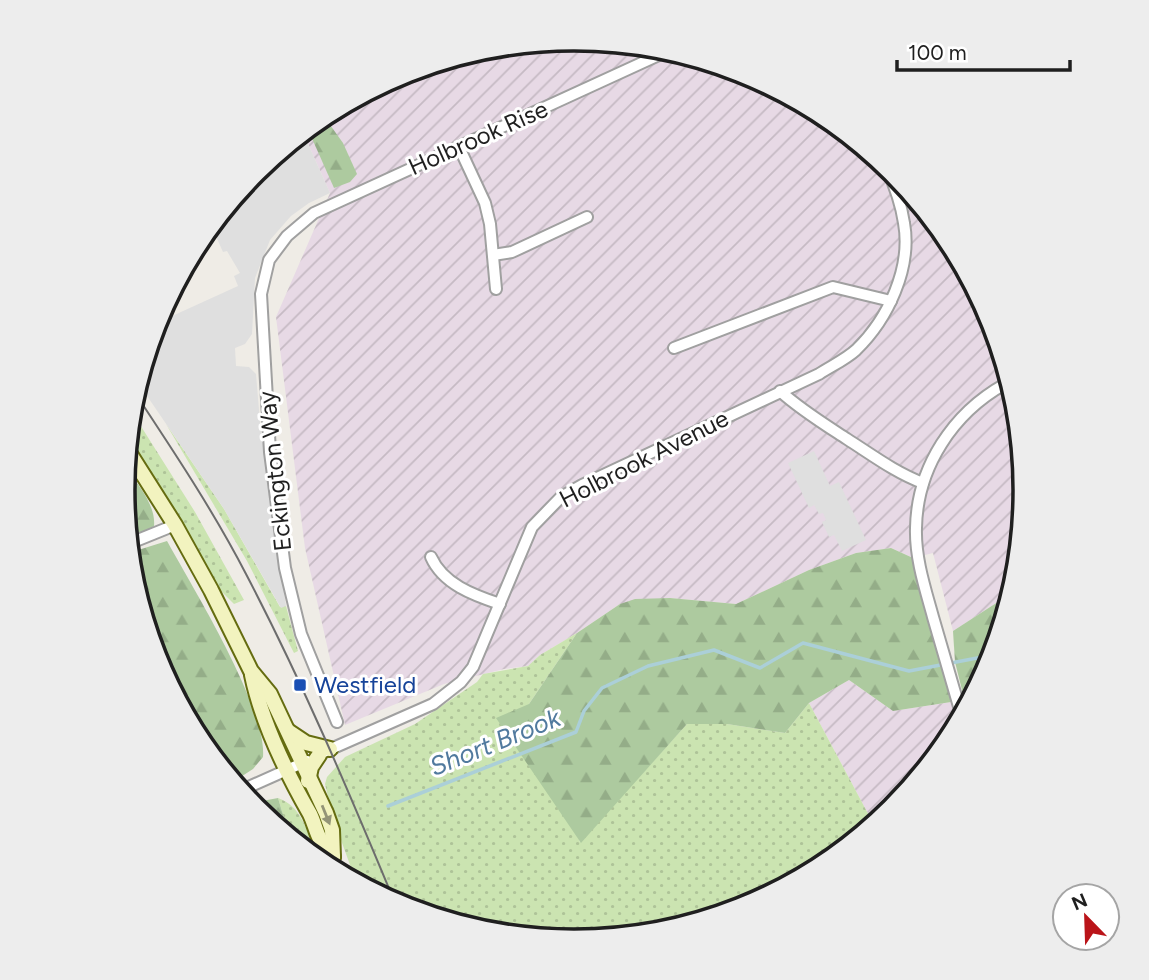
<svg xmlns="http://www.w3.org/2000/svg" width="1149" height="980" viewBox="0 0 1149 980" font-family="Figtree,sans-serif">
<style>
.residential{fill:#dddcdc}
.industrial{fill:url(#industrial-furrows)}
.grass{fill:url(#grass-dots)}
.forest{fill:url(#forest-firs)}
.parking{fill:#dfdfdf}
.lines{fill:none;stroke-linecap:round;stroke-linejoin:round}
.stream{stroke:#abcfd8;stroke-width:3.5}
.minor-casing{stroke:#a0a0a0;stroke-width:14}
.secondary-casing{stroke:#656c10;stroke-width:18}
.minor{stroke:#fff;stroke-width:10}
.secondary{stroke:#f2f3bf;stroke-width:14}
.tram{stroke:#6d6d6d;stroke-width:2}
.oneway{fill:#939477}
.transit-dot{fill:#1a4fb4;stroke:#fff;stroke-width:2.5}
.labels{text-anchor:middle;stroke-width:6;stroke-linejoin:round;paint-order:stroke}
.street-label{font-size:24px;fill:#1f1f1f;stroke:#fff}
.transit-label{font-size:24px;fill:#164399;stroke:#fff;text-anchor:start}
.water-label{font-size:26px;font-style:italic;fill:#517a9e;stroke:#fff}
.rim{fill:none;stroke:#1f1f1f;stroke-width:3.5}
</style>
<defs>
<pattern id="industrial-furrows" width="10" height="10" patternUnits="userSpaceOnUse" patternTransform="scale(1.75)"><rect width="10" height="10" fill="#e7d9e5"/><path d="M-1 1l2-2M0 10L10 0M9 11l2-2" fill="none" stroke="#c6bac4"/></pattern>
<pattern id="grass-dots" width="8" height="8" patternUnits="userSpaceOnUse" patternTransform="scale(1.75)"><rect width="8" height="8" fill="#cbe4b1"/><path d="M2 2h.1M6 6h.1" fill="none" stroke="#aec398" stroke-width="1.8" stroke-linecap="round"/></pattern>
<pattern id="forest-firs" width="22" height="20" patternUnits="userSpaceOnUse" patternTransform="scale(1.75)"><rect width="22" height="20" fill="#adca9f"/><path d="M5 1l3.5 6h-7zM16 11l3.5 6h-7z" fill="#94ad88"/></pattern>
</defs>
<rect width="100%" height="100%" fill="#efece6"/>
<path class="residential" d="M147,610L167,657L156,658Z"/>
<g class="industrial">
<path d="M575,39L748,73L894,171L992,318L1026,490L1004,598L953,631L933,553L913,558L891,548L856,553L809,570L736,604L670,598L620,604L577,633L540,655L528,666L504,669L444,684L345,725L305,548L276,317L330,193L305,137L402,73Z"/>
<path d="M849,680L893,711L964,700L965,702L893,810L873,823L809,703Z"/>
</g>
<g class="grass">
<path d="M137,420L195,512L244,600L234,604L218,588L182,521L132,443Z"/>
<path d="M166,424L224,509L280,607L286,606L298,651L294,653L247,561Z"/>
<path d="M577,633L529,704L580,842L687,724H727L785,733L809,703L873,823L747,907L575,941L401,907L354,876L333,818L325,784L327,777L345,757L415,724L477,682L483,674L528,666L540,655Z"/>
<path d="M278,798C301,806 306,829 315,849L288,831Z"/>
</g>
<g class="forest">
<path d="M328,122L343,143L357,174L350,182L334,188L310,134Z"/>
<path d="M127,469C138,485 156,505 154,526L147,532L132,536L123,490Z"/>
<path d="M167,541C193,588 267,708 263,757L253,769L236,780L185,704L181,690L176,691L157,662L156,658L167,656L147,610L135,551Z"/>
<path d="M891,548L913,558L951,702L893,711L849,680L809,703L785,733L727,724H687L581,843L496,718L529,704L577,633L620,604L635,599L670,598L736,604L809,570L856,553Z"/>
<path d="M1004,598L991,663L965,702L955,662L953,631Z"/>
<path d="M278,798L288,831L255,809L251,803Z"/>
</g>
<g class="parking">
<path d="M305,137L330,193L309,203L291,216L270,240L255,278L252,334L245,344L235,348L236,366L249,367L256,374L260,422L286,606L281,608L224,509L143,390L154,333L162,331L165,323L171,320L170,317L238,286L234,276L240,273L227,251L223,252L214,232L256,170Z"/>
<path d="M814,451L830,486L839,482L866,540L842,551L834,535L829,537L822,522L826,520L823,513L819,514L814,505L809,508L788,463Z"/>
</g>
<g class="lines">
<path class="stream" d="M388,806L576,732L584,711L602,688L648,666L714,650L760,668L803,643L909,671L993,655"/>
<defs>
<g id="minor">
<path d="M459,147L485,203L490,224L496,289"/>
<path d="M493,255L512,252L587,217"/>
<path d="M674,348L833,287L891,301"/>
<path d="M780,391C801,410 824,424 847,439C872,455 896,473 923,483"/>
<path d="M133,542L175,525"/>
<path d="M431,557C443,584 473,595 500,604"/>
<path d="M960,710C951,679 942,648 933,617C925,588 915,558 916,528C917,467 953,413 1005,384"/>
<path d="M337,722L301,634L285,568L270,452L261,294L269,260L287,236L314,213L659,55"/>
<path d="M324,752L433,704L461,682L473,667L532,527L561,497L582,485L819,374C831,366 845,360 856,350C888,319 912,268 904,223C901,203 894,184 886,166"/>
<path d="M242,790L307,761"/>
</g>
<g id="secondary">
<path d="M130,454L175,525L211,590L251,671L270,694L326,813L332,830L333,857"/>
<path d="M252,675C262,724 286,772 310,814C314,822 316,832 320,839C324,846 329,851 333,857"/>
<path d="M288,731L306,743L330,749"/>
<path d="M308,781L311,767L319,755"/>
</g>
</defs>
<use href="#minor" class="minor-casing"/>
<use href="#secondary" class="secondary-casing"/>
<use href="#minor" class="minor"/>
<use href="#secondary" class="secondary"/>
<path class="tram" d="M141,402C178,458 215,514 246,574C302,681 349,792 395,903"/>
</g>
<defs><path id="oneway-solid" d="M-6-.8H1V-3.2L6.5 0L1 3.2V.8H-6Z" transform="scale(1.75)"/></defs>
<use class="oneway" href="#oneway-solid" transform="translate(326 815) rotate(68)"/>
<rect class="transit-dot" x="293" y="678" width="14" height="14" rx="3.5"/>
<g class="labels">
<g class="street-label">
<text transform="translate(478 138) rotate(-24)" y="8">Holbrook Rise</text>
<text transform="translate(644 459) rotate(-27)" y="8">Holbrook Avenue</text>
<text transform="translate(275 471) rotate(-96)" y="8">Eckington Way</text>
</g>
<g class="transit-label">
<text x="314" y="693">Westfield</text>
</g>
<g class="water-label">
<text transform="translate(495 742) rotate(-22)" y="9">Short Brook</text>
</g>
</g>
<path d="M0 0H1149V980H0ZM135 490a439 439 0 1 1 878 0a439 439 0 1 1-878 0Z" fill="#ededed" fill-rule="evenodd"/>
<path class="rim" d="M135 490a439 439 0 1 1 878 0a439 439 0 1 1-878 0Z"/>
<g transform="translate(1086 917) rotate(337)"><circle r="33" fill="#ffffff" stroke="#a5a5a5" stroke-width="2"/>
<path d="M0-5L12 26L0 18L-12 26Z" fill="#ba1419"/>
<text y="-10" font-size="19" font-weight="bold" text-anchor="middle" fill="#1f1f1f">N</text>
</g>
<path d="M897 60v10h173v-10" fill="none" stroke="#1f1f1f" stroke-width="3.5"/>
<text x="908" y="60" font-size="21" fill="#1f1f1f" stroke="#ffffff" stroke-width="5" paint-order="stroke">100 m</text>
</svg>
